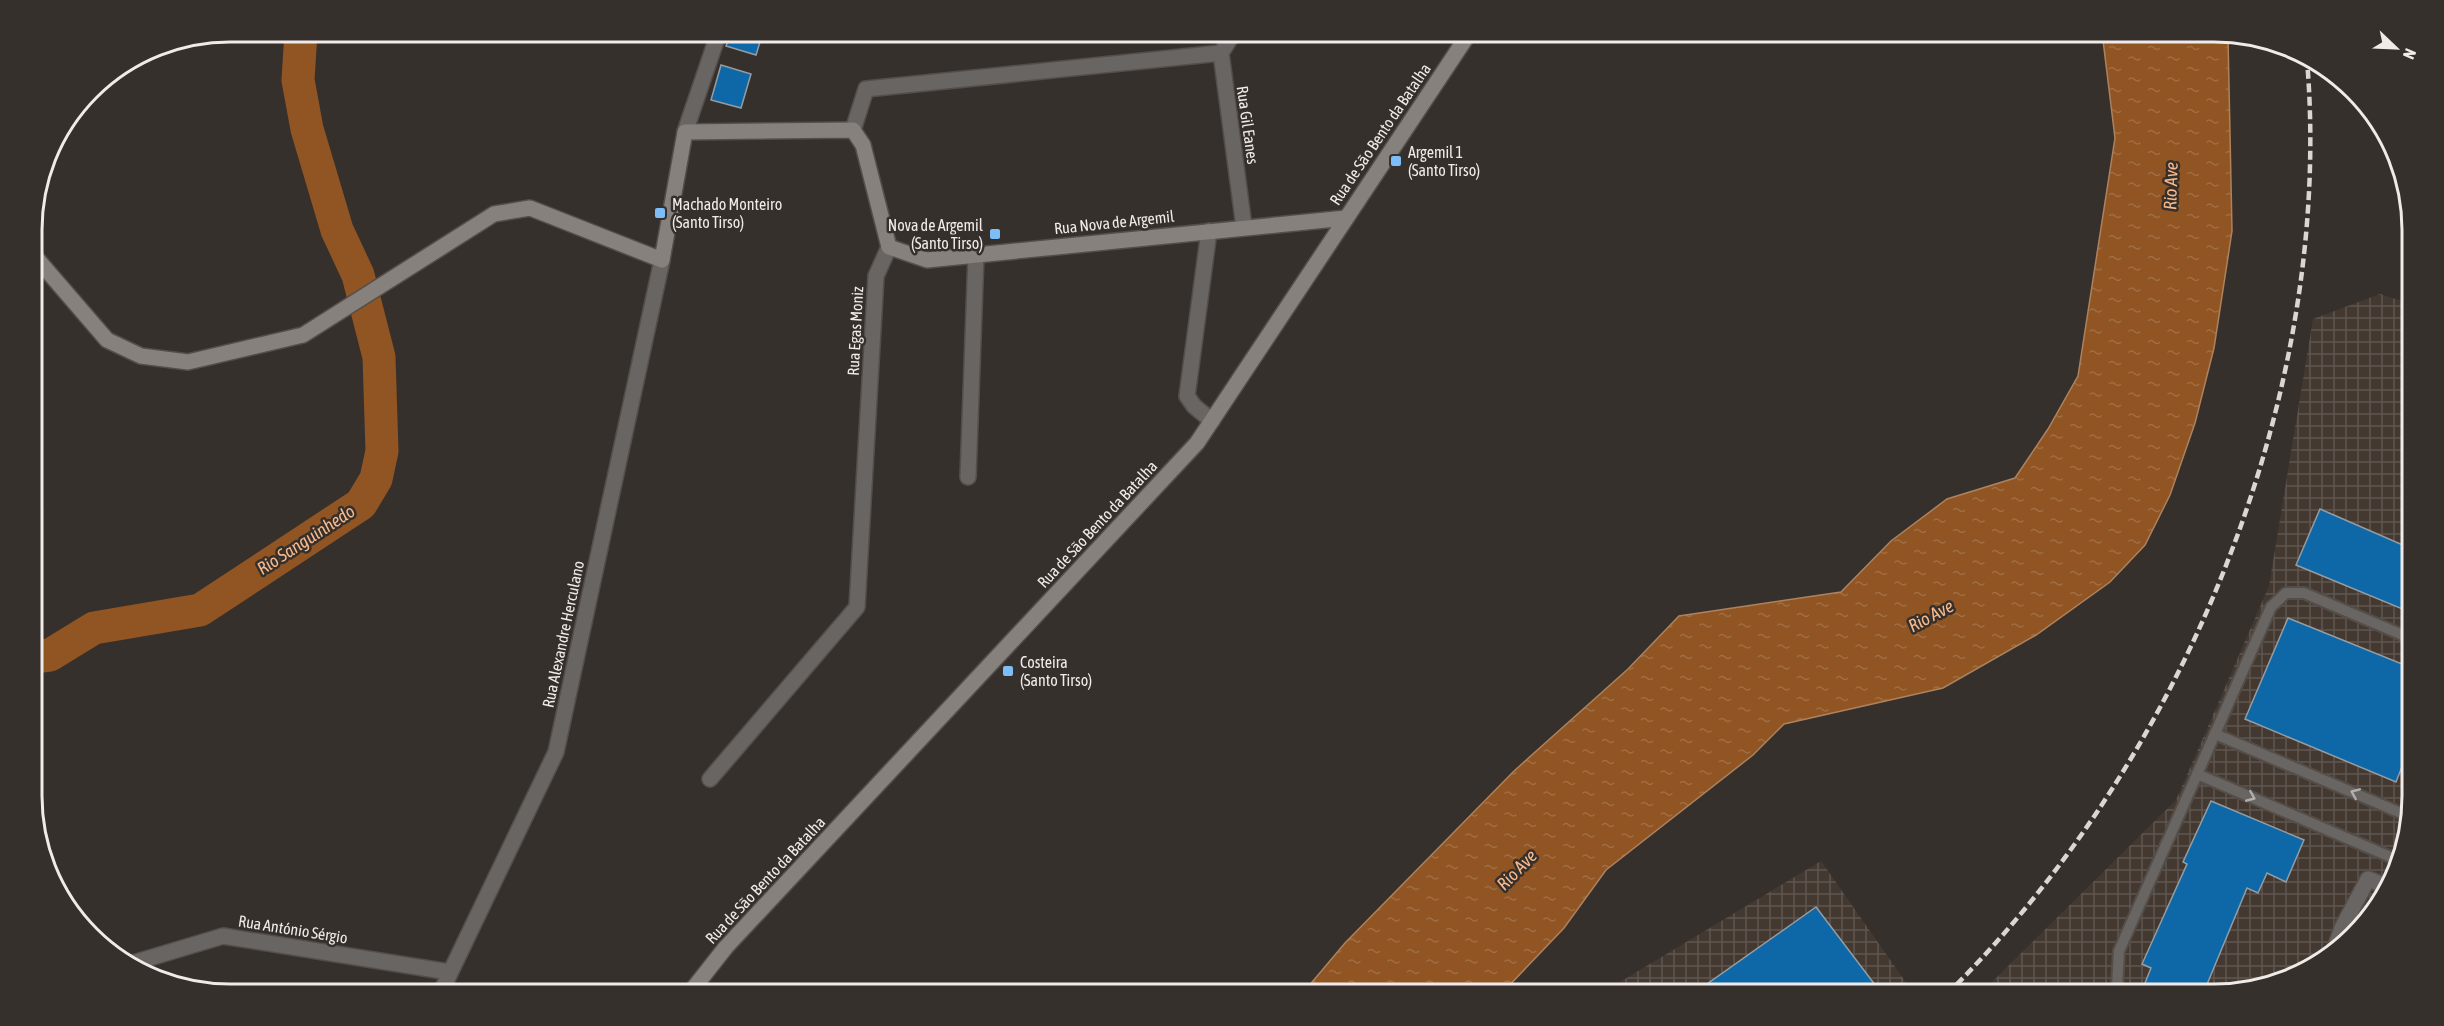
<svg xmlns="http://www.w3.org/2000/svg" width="2444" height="1026" viewBox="0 0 2444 1026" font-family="'Asap Condensed',sans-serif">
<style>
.industrial{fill:url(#industrial-grid)}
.water{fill:url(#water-ripples);stroke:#ad825e;stroke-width:1.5}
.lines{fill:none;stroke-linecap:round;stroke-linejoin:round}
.river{stroke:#905523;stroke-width:33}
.building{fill:#0e68a7;stroke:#959ca2;stroke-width:1.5}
.lane-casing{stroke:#544e4a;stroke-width:14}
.street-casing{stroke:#544e4a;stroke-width:18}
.secondary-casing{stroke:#544e4a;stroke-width:18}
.lane{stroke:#686562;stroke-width:10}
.street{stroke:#686562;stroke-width:15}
.secondary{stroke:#86817d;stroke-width:15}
.rail{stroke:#dbd6d4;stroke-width:4.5;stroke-dasharray:9 4.5;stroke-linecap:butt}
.oneway{stroke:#b3afac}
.poi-dot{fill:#7dbef9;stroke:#36302c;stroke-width:2}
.labels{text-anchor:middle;stroke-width:5;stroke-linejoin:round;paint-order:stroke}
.street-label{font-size:16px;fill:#f0ebe9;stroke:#36302c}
.poi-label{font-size:16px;fill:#f0ebe9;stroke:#36302c;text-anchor:start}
.water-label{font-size:18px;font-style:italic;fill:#f8ba8c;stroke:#36302c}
.rim{fill:none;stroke:#f0ebe9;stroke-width:3}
</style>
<defs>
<pattern id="industrial-grid" width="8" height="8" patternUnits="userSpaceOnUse" patternTransform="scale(1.5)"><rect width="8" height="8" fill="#443931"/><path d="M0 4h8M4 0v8" fill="none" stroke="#5f564f"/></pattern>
<pattern id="water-ripples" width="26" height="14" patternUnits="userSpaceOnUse" patternTransform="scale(1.5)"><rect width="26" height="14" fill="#905523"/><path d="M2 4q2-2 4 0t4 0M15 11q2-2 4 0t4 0" fill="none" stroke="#a06e43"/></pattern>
</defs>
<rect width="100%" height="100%" fill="#36302c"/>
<g class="industrial">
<path d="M2380,294L2411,304L2412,796L2397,871L2334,954L2278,984L2226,994H1980L2176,800L2269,586L2313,319Z"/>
<path d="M1821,861L1914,994H1600Z"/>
</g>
<path class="water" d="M2102,32H2214L2227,34L2228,37L2232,231L2214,348L2195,423L2170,495L2145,545L2110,582L2036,635L1943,688L1784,724L1753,755L1606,870L1564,928L1501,994H1302L1345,943L1514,771L1628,669L1679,616L1841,592L1891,541L1947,499L2015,478L2048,429L2078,376L2115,138Z"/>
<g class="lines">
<path class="river" d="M33,657L50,655L94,628L200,610L361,504L376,479L382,451L379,357L358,275L337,230L307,129L298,80L301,32"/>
</g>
<g class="building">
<path d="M731,32H763L756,55L726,46Z"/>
<path d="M721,65L751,74L741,108L711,100Z"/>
<path d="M2320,509L2412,549V613L2296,565Z"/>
<path d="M2288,618L2412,668V741L2396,782L2245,719Z"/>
<path d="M2211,801L2304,840L2286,882L2267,873L2258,893L2247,888L2203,994H2142L2141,993L2151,968L2142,964L2187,864L2183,862Z"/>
<path d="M1816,907L1882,994H1704L1700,989Z"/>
</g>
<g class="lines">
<defs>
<g id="lane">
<path d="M2215,734L2408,816"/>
<path d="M2197,774L2400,861"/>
<path d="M2120,994L2117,987L2119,951L2271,607L2286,593H2304L2412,639"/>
</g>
<g id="street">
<path d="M1234,32L1221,53L1244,227"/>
<path d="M853,130L866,89L1221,53"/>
<path d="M685,132L719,32"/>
<path d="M1209,231L1187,396L1194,406L1212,421"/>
<path d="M968,477L976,255"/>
<path d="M710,779L857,607L876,276L889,247"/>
<path d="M2333,954L2342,928L2368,879L2386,886"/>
<path d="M133,963L223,936L449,972"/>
<path d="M440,994L556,752L662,260"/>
</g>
<g id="secondary">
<path d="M32,253L107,340L141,356L188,362L303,335L494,214L530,208L662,260L685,132L853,130L863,145L889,247L927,260L1346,218"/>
<path d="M689,994L726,947L1197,443L1470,32"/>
</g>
</defs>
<use href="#lane" class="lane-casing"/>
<use href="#street" class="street-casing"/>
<use href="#secondary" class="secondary-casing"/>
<use href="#lane" class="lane"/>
<use href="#street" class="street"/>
<use href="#secondary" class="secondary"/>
<path class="rail" d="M1947,994C2184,761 2335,393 2307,60"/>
</g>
<defs><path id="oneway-chevron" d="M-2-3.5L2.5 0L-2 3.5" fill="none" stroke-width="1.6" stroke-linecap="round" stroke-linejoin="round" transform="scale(1.5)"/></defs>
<g class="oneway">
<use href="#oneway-chevron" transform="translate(2355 793) rotate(-157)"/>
<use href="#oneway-chevron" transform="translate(2251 797) rotate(23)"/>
</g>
<g class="poi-dot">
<rect x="1390" y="155" width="12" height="12" rx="3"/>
<rect x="654" y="207" width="12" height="12" rx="3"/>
<rect x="989" y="228" width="12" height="12" rx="3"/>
<rect x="1002" y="665" width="12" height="12" rx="3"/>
</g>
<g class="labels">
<g class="street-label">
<text transform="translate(1248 125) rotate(82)" y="6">Rua Gil Eanes</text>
<text transform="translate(1380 134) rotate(-56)" y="6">Rua de São Bento da Batalha</text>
<text transform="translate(1114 222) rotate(-6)" y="6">Rua Nova de Argemil</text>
<text transform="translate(855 331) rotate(-87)" y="6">Rua Egas Moniz</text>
<text transform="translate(1097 524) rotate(-47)" y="6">Rua de São Bento da Batalha</text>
<text transform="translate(563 634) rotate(-78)" y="6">Rua Alexandre Herculano</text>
<text transform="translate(765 880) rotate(-47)" y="6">Rua de São Bento da Batalha</text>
<text transform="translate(293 929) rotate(9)" y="6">Rua António Sérgio</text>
</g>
<g class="poi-label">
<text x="1408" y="158">Argemil 1<tspan x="1408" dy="18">(Santo Tirso)</tspan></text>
<text x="672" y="210">Machado Monteiro<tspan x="672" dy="18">(Santo Tirso)</tspan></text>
<text x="983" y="231" text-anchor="end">Nova de Argemil<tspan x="983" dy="18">(Santo Tirso)</tspan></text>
<text x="1020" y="668">Costeira<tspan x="1020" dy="18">(Santo Tirso)</tspan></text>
</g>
<g class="water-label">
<text transform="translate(2171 186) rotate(-88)" y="6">Rio Ave</text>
<text transform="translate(306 540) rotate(-33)" y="6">Rio Sanguinhedo</text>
<text transform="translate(1931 616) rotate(-28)" y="6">Rio Ave</text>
<text transform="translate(1517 870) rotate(-46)" y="6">Rio Ave</text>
</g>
</g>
<path d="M0 0H2444V1026H0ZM230 42H2214A188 188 0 0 1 2402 230V796A188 188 0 0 1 2214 984H230A188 188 0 0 1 42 796V230A188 188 0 0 1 230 42Z" fill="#36302c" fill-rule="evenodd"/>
<path class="rim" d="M230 42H2214A188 188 0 0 1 2402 230V796A188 188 0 0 1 2214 984H230A188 188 0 0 1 42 796V230A188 188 0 0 1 230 42Z"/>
<g transform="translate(2396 48) rotate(113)" stroke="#36302c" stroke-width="4.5" paint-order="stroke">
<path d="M0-4.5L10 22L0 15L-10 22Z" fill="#f0ebe9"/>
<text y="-9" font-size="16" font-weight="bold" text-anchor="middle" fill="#f0ebe9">N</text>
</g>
</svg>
